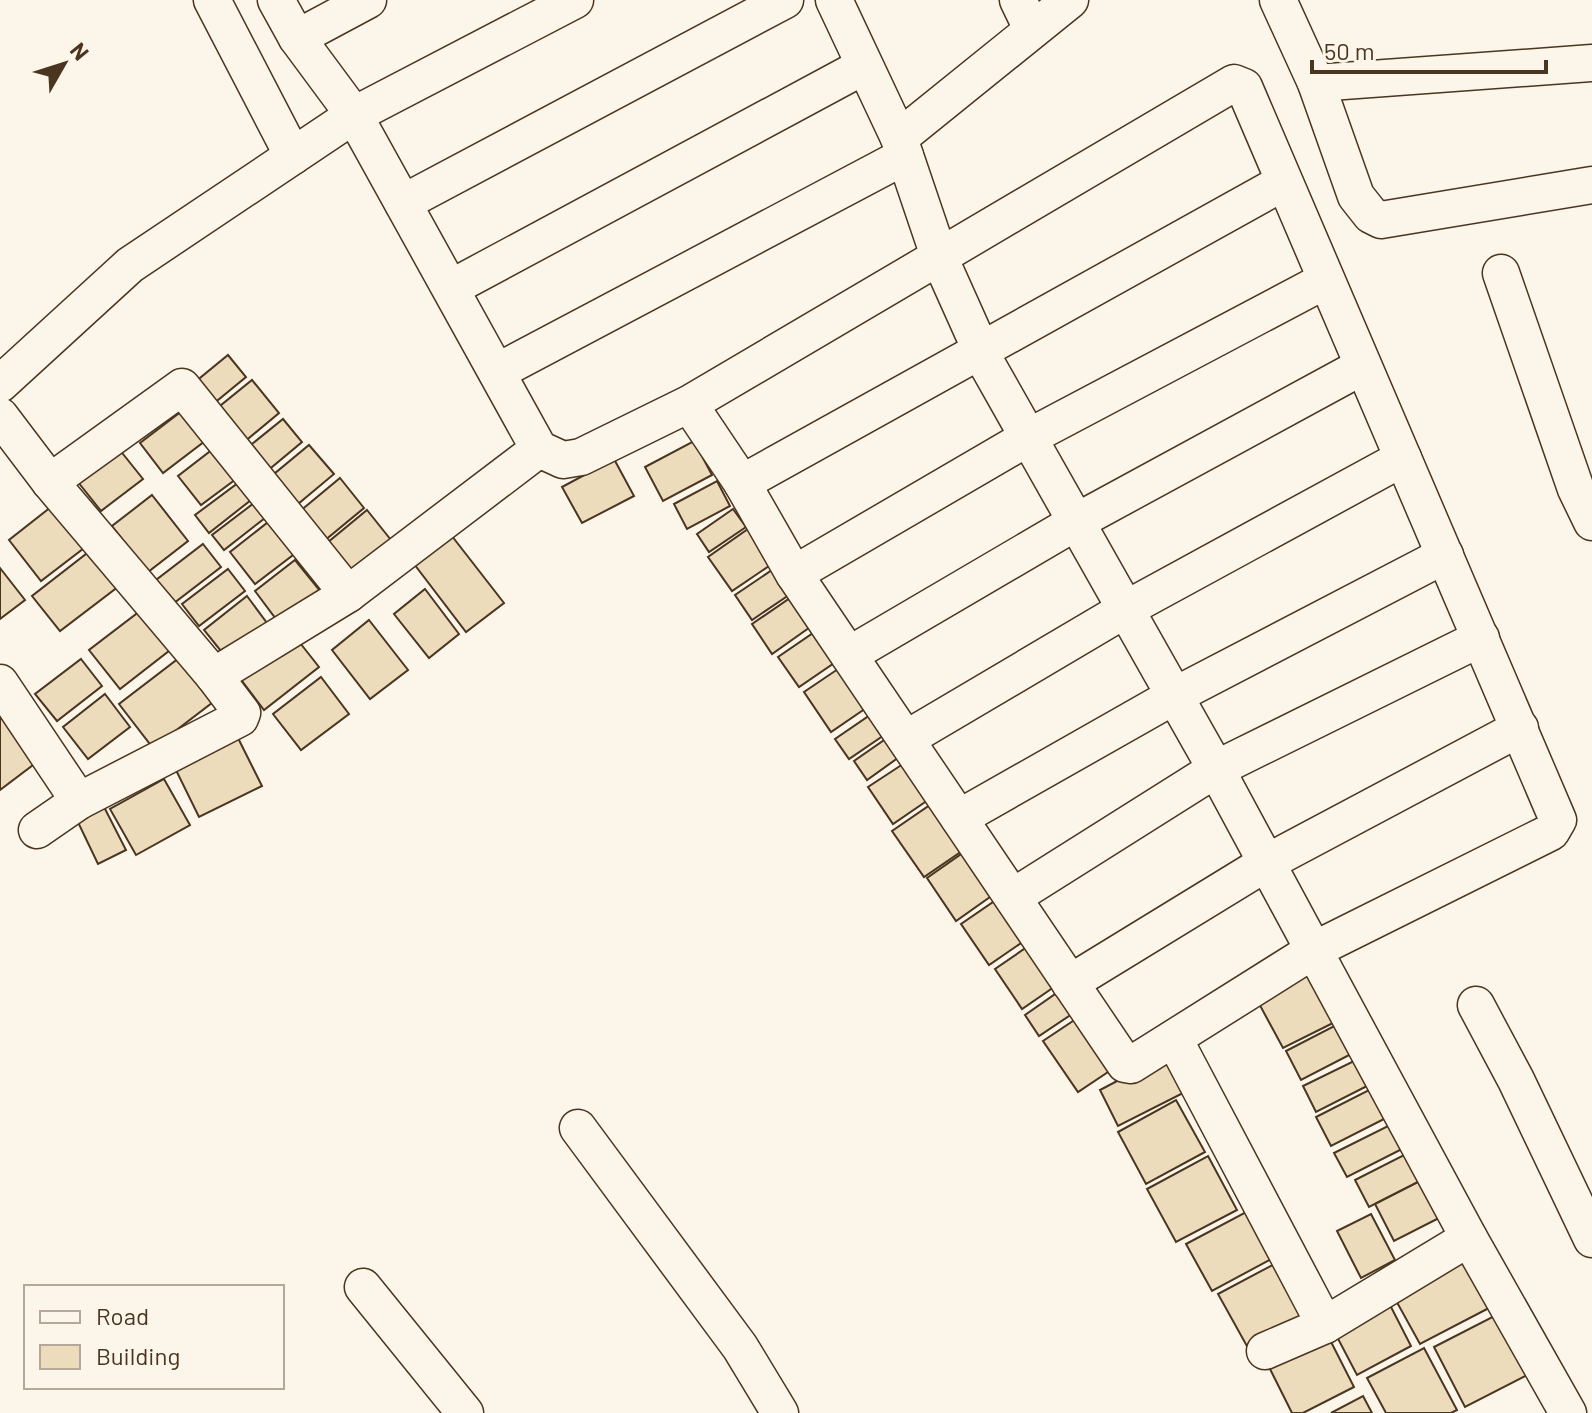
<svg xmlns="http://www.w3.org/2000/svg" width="1592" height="1413" viewBox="0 0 1592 1413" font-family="Barlow,sans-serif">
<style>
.building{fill:#ecdcbc;stroke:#4a3520;stroke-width:2}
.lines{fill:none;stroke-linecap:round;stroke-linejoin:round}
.minor-casing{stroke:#4a3520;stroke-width:39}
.minor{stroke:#fbf6e9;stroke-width:36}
</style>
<rect width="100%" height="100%" fill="#fbf6e9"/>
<g class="building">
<path d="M228,355L246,377L207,409L189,387Z"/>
<path d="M252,380L279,413L243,443L215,410Z"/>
<path d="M182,411L205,441L163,473L140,443Z"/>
<path d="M283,419L302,442L266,472L247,448Z"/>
<path d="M694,441L712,475L663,501L645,467Z"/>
<path d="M309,445L334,474L298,504L274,474Z"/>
<path d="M119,449L143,479L101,511L78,482Z"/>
<path d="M213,449L236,479L201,505L178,476Z"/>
<path d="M614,459L634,496L582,523L562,487Z"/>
<path d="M340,478L364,508L324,541L299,512Z"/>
<path d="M717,481L730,506L687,529L674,504Z"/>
<path d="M238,483L251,500L209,533L195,515Z"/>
<path d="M152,495L188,541L148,572L112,526Z"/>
<path d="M56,503L88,545L41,581L9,540Z"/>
<path d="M254,503L265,518L224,550L212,535Z"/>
<path d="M733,509L746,527L709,552L697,534Z"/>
<path d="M367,510L395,545L355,578L327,543Z"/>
<path d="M272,519L297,552L255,584L230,552Z"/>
<path d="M748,529L772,564L732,591L708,557Z"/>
<path d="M448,531L504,603L466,632L411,560Z"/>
<path d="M203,544L221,567L174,603L156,580Z"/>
<path d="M95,547L123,583L60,631L32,596Z"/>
<path d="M295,560L321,592L279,623L255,591Z"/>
<path d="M0,568L25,600L0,619Z"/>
<path d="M228,569L245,591L199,626L182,604Z"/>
<path d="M772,570L789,595L752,620L735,595Z"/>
<path d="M425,589L459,634L429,658L394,614Z"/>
<path d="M247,596L267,623L225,656L204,630Z"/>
<path d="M793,596L813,625L772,654L752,624Z"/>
<path d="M144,608L174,647L120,689L89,650Z"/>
<path d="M369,620L408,670L370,699L332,650Z"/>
<path d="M819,629L840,659L799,687L778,657Z"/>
<path d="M293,634L319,667L264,710L239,677Z"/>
<path d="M183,655L217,699L153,748L119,704Z"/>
<path d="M81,659L102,686L57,721L35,694Z"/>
<path d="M841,667L869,706L831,732L804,692Z"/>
<path d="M321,677L349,714L301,750L273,714Z"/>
<path d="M105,694L130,727L88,759L63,727Z"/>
<path d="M0,706L41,759L0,790Z"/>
<path d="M876,711L890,731L849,759L835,739Z"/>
<path d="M236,734L262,786L199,817L173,764Z"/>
<path d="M890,736L902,755L867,780L854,761Z"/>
<path d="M903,764L928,800L893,824L868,787Z"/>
<path d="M164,779L190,825L136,855L110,809Z"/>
<path d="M102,803L126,850L98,864L75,816Z"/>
<path d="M930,805L962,851L924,877L892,831Z"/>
<path d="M967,850L997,892L956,921L927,878Z"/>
<path d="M999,898L1027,939L989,965L961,924Z"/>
<path d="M1027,947L1054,987L1022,1009L995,969Z"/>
<path d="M1311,970L1337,1021L1283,1048L1256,998Z"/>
<path d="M1061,990L1075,1012L1039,1036L1025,1015Z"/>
<path d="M1079,1017L1114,1068L1078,1092L1043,1041Z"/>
<path d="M1340,1023L1355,1052L1301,1080L1286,1051Z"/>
<path d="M1172,1052L1191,1089L1118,1126L1100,1090Z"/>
<path d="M1358,1059L1371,1084L1316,1112L1303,1086Z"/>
<path d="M1371,1089L1386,1118L1331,1146L1316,1117Z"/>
<path d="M1176,1100L1205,1152L1146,1184L1118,1132Z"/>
<path d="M1390,1125L1402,1149L1347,1177L1334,1153Z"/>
<path d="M1406,1154L1420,1181L1369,1207L1355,1180Z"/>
<path d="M1208,1156L1237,1210L1176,1242L1147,1189Z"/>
<path d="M1420,1181L1439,1218L1394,1241L1375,1204Z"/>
<path d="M1248,1211L1273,1258L1212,1291L1186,1244Z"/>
<path d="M1371,1214L1395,1260L1361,1278L1337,1231Z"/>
<path d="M1280,1261L1309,1315L1248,1348L1218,1294Z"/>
<path d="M1464,1261L1489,1308L1420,1344L1394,1297Z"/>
<path d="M1390,1305L1411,1346L1357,1375L1335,1333Z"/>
<path d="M1506,1310L1537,1370L1465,1407L1434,1347Z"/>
<path d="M1327,1334L1354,1387L1303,1413H1292L1268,1365Z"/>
<path d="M1424,1348L1457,1410L1451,1413H1386L1367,1378Z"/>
<path d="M1363,1396L1372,1413H1331Z"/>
</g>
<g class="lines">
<defs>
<g id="minor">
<path d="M212,0L293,156"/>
<path d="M276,0L297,38L354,115L539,449L563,460L581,457L689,404L1234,83L1244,87L1558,820L1551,832L1314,950L1131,1065L1125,1064L794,574L742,483L689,404"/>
<path d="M834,0L899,138L940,259L988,366L1216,769L1469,1238L1568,1413"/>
<path d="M1018,0L1032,29"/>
<path d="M1278,0L1316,83L1356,196L1371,215L1381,220L1592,185"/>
<path d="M297,38L368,0"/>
<path d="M1316,83L1592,63"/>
<path d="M899,138L1070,0"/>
<path d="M403,203L785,0"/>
<path d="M1501,273L1576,489L1592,522"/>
<path d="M451,288L864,66"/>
<path d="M497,372L905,156"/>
<path d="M0,384L130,265L354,115L575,0"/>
<path d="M0,416L50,482L214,676L242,713L240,718L79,801L37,830"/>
<path d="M50,482L182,387L348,594"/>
<path d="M742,483L1284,182"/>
<path d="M794,574L1029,437L1326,280"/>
<path d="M849,655L1076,522L1363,366"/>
<path d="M214,676L348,594L539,449"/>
<path d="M0,683L79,801"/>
<path d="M906,739L1126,609L1403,458"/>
<path d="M959,818L1174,696L1445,555"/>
<path d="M1013,897L1216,769L1481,638"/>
<path d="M1070,983L1266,863L1520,728"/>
<path d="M1476,1005L1516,1080L1592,1239"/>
<path d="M1174,1039L1325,1325"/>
<path d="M578,1128L740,1347L780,1413"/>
<path d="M363,1287L465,1413"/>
<path d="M1265,1351L1325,1325L1469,1238"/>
</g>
</defs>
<use href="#minor" class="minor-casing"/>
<use href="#minor" class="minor"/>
</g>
<rect x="24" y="1285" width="260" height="104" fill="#fbf6e9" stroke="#b4a999" stroke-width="2"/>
<rect x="40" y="1311" width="40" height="12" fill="#fbf6e9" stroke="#b4a999" stroke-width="2"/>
<text x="96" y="1325" font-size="24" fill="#4a3520">Road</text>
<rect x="40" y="1345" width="40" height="24" fill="#ecdcbc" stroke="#b4a999" stroke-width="2"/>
<text x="96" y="1365" font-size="24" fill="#4a3520">Building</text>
<g transform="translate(64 64) rotate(51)" stroke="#fbf6e9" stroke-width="6" paint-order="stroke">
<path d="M0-6L14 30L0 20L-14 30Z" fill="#4a3520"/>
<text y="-12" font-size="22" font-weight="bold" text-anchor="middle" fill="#4a3520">N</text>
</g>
<path d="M1312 60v12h234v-12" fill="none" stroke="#4a3520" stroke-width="4"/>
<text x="1324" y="60" font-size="24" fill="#4a3520" stroke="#fbf6e9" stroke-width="6" paint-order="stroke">50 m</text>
</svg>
